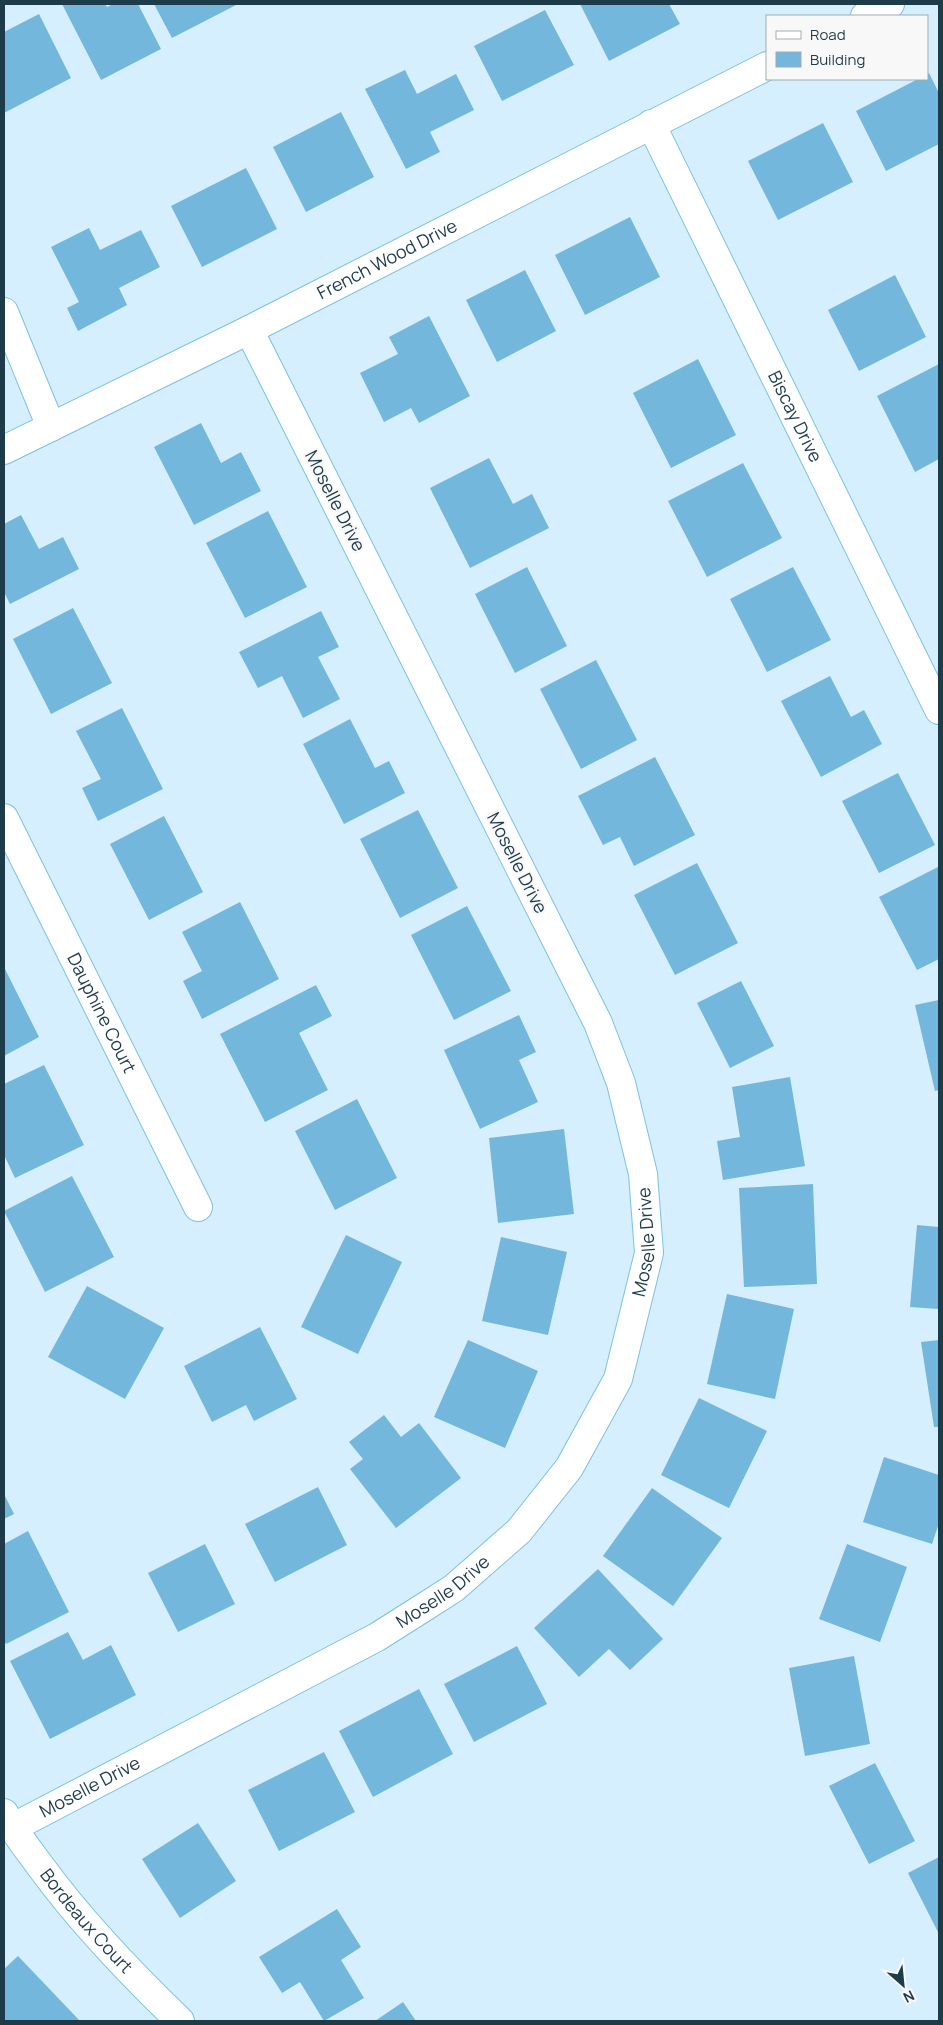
<svg xmlns="http://www.w3.org/2000/svg" width="943" height="2025" viewBox="0 0 943 2025" font-family="Manrope,sans-serif">
<style>
.building{fill:#73b7dd}
.lines{fill:none;stroke-linecap:round;stroke-linejoin:round}
.street-casing{stroke:#7bc0e6;stroke-width:30}
.street{stroke:#fff;stroke-width:28}
.labels{text-anchor:middle;stroke-width:5;stroke-linejoin:round;paint-order:stroke}
.street-label{font-size:18px;fill:#1e3b4a;stroke:#f8f8f8}
</style>
<rect width="100%" height="100%" fill="#d5efff"/>
<g class="building">
<path d="M62,4H105L107,7L113,4H138L161,49L101,80Z"/>
<path d="M154,4H238L172,38Z"/>
<path d="M580,4H669L680,24L609,61Z"/>
<path d="M545,10L574,65L502,101L474,46Z"/>
<path d="M39,14L71,78L4,113V32Z"/>
<path d="M405,70L417,94L456,74L474,110L430,132L440,152L406,169L365,89Z"/>
<path d="M929,73L939,93V144L886,171L856,111L918,79H927V75Z"/>
<path d="M341,112L374,177L306,212L273,147Z"/>
<path d="M823,123L853,182L778,220L748,161Z"/>
<path d="M246,168L277,229L202,267L171,206Z"/>
<path d="M630,217L660,277L585,315L555,255Z"/>
<path d="M89,228L100,250L141,230L160,267L119,288L127,305L78,331L67,308L79,302L51,247Z"/>
<path d="M525,270L556,331L497,362L466,300Z"/>
<path d="M895,275L926,337L859,371L828,310Z"/>
<path d="M429,316L470,396L419,423L411,408L384,422L360,373L398,354L389,337Z"/>
<path d="M698,359L736,435L671,468L633,393Z"/>
<path d="M939,364V459L915,472L877,396Z"/>
<path d="M201,423L221,463L241,452L261,491L194,525L154,447Z"/>
<path d="M489,458L513,504L532,494L549,528L470,568L430,488Z"/>
<path d="M743,463L782,538L707,577L668,501Z"/>
<path d="M268,511L307,587L245,618L206,543Z"/>
<path d="M21,515L39,549L63,537L79,569L10,604L4,592V524Z"/>
<path d="M527,567L567,646L515,673L475,594Z"/>
<path d="M793,567L831,640L767,672L730,599Z"/>
<path d="M73,608L112,683L51,714L13,639Z"/>
<path d="M321,611L339,647L318,657L340,699L303,718L282,676L258,688L239,652Z"/>
<path d="M596,660L637,740L581,769L540,689Z"/>
<path d="M830,676L851,717L864,710L882,744L821,777L781,701Z"/>
<path d="M122,708L163,789L98,821L82,788L101,779L76,731Z"/>
<path d="M350,719L375,768L389,761L405,793L344,824L303,744Z"/>
<path d="M655,757L695,835L634,866L620,837L603,845L578,796Z"/>
<path d="M898,773L935,845L879,873L842,801Z"/>
<path d="M418,810L458,888L400,918L360,839Z"/>
<path d="M164,816L203,892L149,920L110,844Z"/>
<path d="M697,863L738,943L675,975L634,895Z"/>
<path d="M938,867L939,871V959L917,970L879,897Z"/>
<path d="M240,902L279,979L202,1019L183,981L202,971L182,932Z"/>
<path d="M467,906L511,991L454,1020L411,935Z"/>
<path d="M4,967L39,1037L4,1056Z"/>
<path d="M741,981L774,1046L730,1068L697,1003Z"/>
<path d="M316,985L332,1016L299,1033L328,1090L265,1122L220,1034Z"/>
<path d="M939,1000V1090L935,1091L915,1005Z"/>
<path d="M519,1015L536,1052L519,1060L538,1102L480,1129L444,1050Z"/>
<path d="M44,1065L84,1145L15,1178L4,1155V1084Z"/>
<path d="M790,1077L805,1166L723,1180L717,1141L740,1137L732,1087Z"/>
<path d="M357,1099L397,1178L335,1210L295,1131Z"/>
<path d="M564,1129L574,1214L498,1223L489,1138Z"/>
<path d="M72,1176L114,1257L45,1292L4,1211Z"/>
<path d="M813,1184L817,1284L744,1287L739,1188Z"/>
<path d="M917,1225L939,1227V1309L910,1307Z"/>
<path d="M346,1235L402,1262L358,1354L301,1327Z"/>
<path d="M501,1237L567,1252L548,1335L482,1321Z"/>
<path d="M87,1286L164,1328L125,1399L48,1357Z"/>
<path d="M727,1294L794,1309L775,1399L707,1384Z"/>
<path d="M260,1327L297,1399L254,1421L246,1405L212,1422L184,1366Z"/>
<path d="M468,1340L538,1371L505,1448L434,1417Z"/>
<path d="M939,1340V1427H934L921,1342Z"/>
<path d="M699,1398L767,1431L729,1508L661,1475Z"/>
<path d="M384,1415L401,1437L419,1423L461,1478L396,1528L350,1469L363,1459L349,1442Z"/>
<path d="M884,1457L939,1475V1523L932,1544L863,1522Z"/>
<path d="M318,1487L347,1545L275,1582L245,1524Z"/>
<path d="M652,1488L722,1538L673,1606L603,1556Z"/>
<path d="M4,1494L14,1514L4,1519Z"/>
<path d="M28,1531L69,1612L6,1644L4,1641V1544Z"/>
<path d="M205,1544L235,1604L178,1632L148,1573Z"/>
<path d="M847,1544L907,1567L880,1642L819,1619Z"/>
<path d="M598,1569L663,1639L630,1670L609,1649L579,1677L534,1628Z"/>
<path d="M68,1632L83,1660L111,1645L136,1695L50,1739L10,1661Z"/>
<path d="M517,1646L547,1704L474,1742L444,1684Z"/>
<path d="M854,1656L870,1744L805,1756L789,1668Z"/>
<path d="M419,1689L453,1754L373,1797L339,1731Z"/>
<path d="M324,1752L355,1812L279,1851L248,1790Z"/>
<path d="M875,1763L915,1841L869,1864L829,1786Z"/>
<path d="M198,1823L236,1881L180,1918L142,1859Z"/>
<path d="M939,1857V1934L908,1873Z"/>
<path d="M337,1909L361,1947L341,1960L364,1998L324,2021L300,1982L282,1993L259,1957Z"/>
<path d="M18,1956L80,2021H4V1969Z"/>
<path d="M403,2002L416,2021H375Z"/>
</g>
<g class="lines">
<defs>
<g id="street">
<path d="M865,16L890,4"/>
<path id="s1" d="M651,124L939,710"/>
<path d="M4,312L51,427"/>
<path id="s2" d="M4,450L249,330L767,66"/>
<path id="s3" d="M4,818L198,1207"/>
<path id="s4" d="M4,1813C14,1832 28,1849 41,1867C82,1923 130,1973 180,2021"/>
<path id="s5" d="M12,1828L377,1637L426,1606L454,1588L519,1531L569,1468L618,1379L649,1253L643,1174L621,1083L598,1023L249,330"/>
</g>
</defs>
<use href="#street" class="street-casing"/>
<use href="#street" class="street"/>
</g>
<g class="labels">
<g class="street-label">
<text dy="6" stroke="none"><textPath href="#s2" startOffset="428">French Wood Drive</textPath></text>
<text dy="6" stroke="none"><textPath href="#s1" startOffset="326">Biscay Drive</textPath></text>
<text transform="translate(335 501) rotate(63)" y="6">Moselle Drive</text>
<text transform="translate(517 863) rotate(63)" y="6">Moselle Drive</text>
<text dy="6" stroke="none"><textPath href="#s3" startOffset="218">Dauphine Court</textPath></text>
<text dy="6" stroke="none"><textPath href="#s5" startOffset="912">Moselle Drive</textPath></text>
<text dy="6" stroke="none"><textPath href="#s5" startOffset="492">Moselle Drive</textPath></text>
<text dy="6" stroke="none"><textPath href="#s5" startOffset="88">Moselle Drive</textPath></text>
<text dy="6" stroke="none"><textPath href="#s4" startOffset="136">Bordeaux Court</textPath></text>
</g>
</g>
<rect width="943" height="2025" fill="none" stroke="#1e3b4a" stroke-width="10"/>
<rect x="766" y="15" width="162" height="65" fill="#f8f8f8" stroke="#a1acb2"/>
<rect x="776" y="31" width="25" height="8" fill="#ffffff" stroke="#a1acb2"/>
<text x="810" y="40" font-size="15" fill="#1e3b4a">Road</text>
<rect x="776" y="52" width="25" height="15" fill="#73b7dd" stroke="#a1acb2"/>
<text x="810" y="65" font-size="15" fill="#1e3b4a">Building</text>
<g transform="translate(903 1985) rotate(153)" stroke="#f8f8f8" stroke-width="4" paint-order="stroke">
<path d="M0-4L9 19L0 12L-9 19Z" fill="#1e3b4a"/>
<text y="-8" font-size="14" font-weight="bold" text-anchor="middle" fill="#1e3b4a">N</text>
</g>
</svg>
